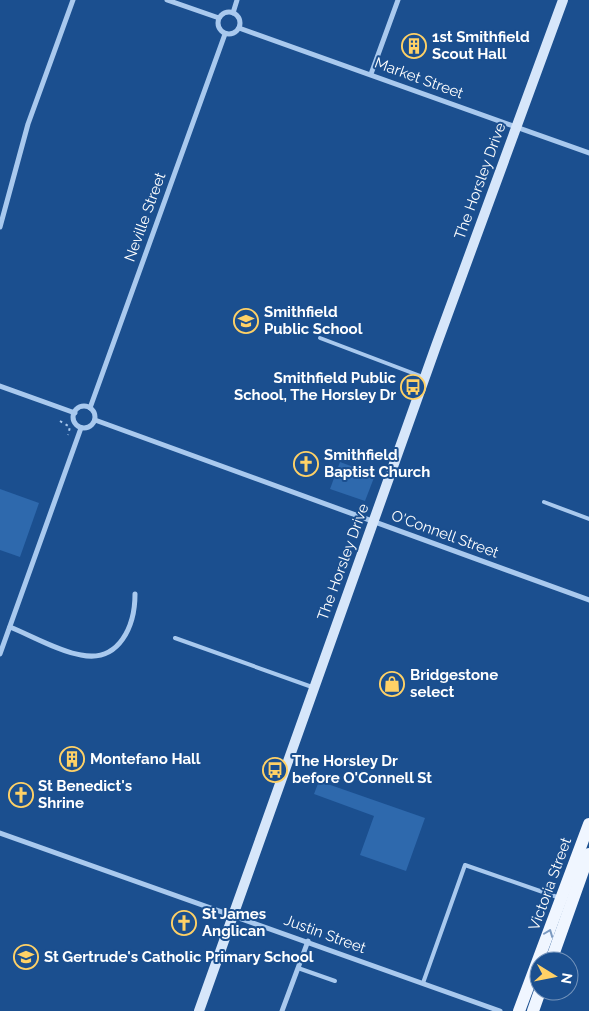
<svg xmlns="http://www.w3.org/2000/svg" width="589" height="1011" viewBox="0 0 589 1011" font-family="Raleway,sans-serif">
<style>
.green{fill:#2e69ad}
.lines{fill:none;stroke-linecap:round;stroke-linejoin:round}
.path{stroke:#a9c9ee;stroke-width:2;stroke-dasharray:2.5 4;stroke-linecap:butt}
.lane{stroke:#a9c9ee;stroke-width:4}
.street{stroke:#a9c9ee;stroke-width:5}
.secondary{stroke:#d6e6fa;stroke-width:10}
.primary{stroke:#f0f6ff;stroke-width:12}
.oneway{stroke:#7b9ac1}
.labels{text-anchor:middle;stroke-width:4;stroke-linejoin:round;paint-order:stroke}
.poi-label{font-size:15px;font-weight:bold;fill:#fff;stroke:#1b4f8f;text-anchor:start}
.street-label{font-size:15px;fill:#fff;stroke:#1b4f8f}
</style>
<rect width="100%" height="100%" fill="#1b4f8f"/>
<g class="green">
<path d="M340,462L375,475L365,501L330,489Z"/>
<path d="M0,489L39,503L20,557L0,550Z"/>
<path d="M319,781L425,818L406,871L360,855L374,816L314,794Z"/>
</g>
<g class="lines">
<path class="path" d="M60,421L70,427L68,435"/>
<g class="lane">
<path d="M320,338L423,377"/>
<path d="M544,502L589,519"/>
<path d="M175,638L312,687"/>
<path d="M298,968L335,981"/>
<path d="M423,983L465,865L560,898"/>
</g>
<g class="street">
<path d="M167,0L219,18"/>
<circle cx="229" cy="23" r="11"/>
<path d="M233,13L237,0"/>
<path d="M239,28L589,153"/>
<path d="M371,74L398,0"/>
<path d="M0,227L28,124L73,0"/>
<path d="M0,386L75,413"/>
<circle cx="84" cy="417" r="11"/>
<path d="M90,408L225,34"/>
<path d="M95,420L589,600"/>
<path d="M10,627C30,635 60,652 81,655C120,663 135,625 135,594"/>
<path d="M0,654L81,428"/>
<path d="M0,833L500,1011"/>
<path d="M282,1011L308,941"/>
</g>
<path class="secondary" d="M199,1011L436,346L563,0"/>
<g class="primary">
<path d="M551,961L589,854"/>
<path d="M519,1011L589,824"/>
<path d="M533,1011L540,991"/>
</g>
</g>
<defs><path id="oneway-chevron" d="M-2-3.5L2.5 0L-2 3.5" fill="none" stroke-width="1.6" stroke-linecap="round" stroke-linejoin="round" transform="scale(1.25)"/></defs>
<use class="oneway" href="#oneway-chevron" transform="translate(549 933) rotate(-69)"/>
<defs>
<symbol id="building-ring" viewBox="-11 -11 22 22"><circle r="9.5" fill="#1b4f8f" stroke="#ffd166" stroke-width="1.5"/><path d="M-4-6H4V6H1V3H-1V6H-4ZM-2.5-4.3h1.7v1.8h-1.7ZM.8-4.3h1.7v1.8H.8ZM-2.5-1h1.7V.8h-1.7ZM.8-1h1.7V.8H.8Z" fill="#ffd166"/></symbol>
<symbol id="school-ring" viewBox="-11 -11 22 22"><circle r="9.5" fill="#1b4f8f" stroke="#ffd166" stroke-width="1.5"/><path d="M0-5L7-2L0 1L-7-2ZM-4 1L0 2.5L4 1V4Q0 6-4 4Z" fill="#ffd166"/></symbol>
<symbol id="bus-ring" viewBox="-11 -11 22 22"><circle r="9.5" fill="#1b4f8f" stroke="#ffd166" stroke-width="1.5"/><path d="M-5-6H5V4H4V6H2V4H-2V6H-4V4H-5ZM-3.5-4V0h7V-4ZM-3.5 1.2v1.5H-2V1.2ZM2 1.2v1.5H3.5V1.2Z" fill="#ffd166"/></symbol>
<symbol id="church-ring" viewBox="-11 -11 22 22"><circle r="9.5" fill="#1b4f8f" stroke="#ffd166" stroke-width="1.5"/><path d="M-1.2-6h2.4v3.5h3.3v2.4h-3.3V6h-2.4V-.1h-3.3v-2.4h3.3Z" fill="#ffd166"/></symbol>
<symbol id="shop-ring" viewBox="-11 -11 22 22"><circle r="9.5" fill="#1b4f8f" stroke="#ffd166" stroke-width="1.5"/><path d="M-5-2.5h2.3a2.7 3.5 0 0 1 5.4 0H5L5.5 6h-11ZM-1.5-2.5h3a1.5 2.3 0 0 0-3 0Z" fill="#ffd166"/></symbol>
</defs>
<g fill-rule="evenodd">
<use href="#building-ring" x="400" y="32" width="28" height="28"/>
<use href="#school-ring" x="232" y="307" width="28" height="28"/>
<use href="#bus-ring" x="399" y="373" width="28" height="28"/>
<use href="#church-ring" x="292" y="450" width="28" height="28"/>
<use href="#shop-ring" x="378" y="670" width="28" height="28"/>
<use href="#building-ring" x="58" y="745" width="28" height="28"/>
<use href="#bus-ring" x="261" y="756" width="28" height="28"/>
<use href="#church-ring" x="7" y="781" width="28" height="28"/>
<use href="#church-ring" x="170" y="909" width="28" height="28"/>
<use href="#school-ring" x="12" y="943" width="28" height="28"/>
</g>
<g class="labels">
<g class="poi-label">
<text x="432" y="42">1st Smithfield<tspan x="432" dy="17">Scout Hall</tspan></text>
<text x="264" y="317">Smithfield<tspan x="264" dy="17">Public School</tspan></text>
<text x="396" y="383" text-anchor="end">Smithfield Public<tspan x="396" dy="17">School, The Horsley Dr</tspan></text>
<text x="324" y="460">Smithfield<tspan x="324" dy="17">Baptist Church</tspan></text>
<text x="410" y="680">Bridgestone<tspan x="410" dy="17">select</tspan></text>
<text x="90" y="764">Montefano Hall</text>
<text x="292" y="766">The Horsley Dr<tspan x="292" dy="17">before O'Connell St</tspan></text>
<text x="38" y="791">St Benedict's<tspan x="38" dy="17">Shrine</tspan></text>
<text x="202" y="919">St James<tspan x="202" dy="17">Anglican</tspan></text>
<text x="44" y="962">St Gertrude's Catholic Primary School</text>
</g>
<g class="street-label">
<text transform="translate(419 78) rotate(20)" y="5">Market Street</text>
<text transform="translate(480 181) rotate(-70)" y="5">The Horsley Drive</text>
<text transform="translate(145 217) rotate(-70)" y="5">Neville Street</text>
<text transform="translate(445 534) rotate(20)" y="5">O'Connell Street</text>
<text transform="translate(343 562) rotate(-70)" y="5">The Horsley Drive</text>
<text transform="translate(550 884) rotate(-70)" y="5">Victoria Street</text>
<text transform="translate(325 934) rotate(20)" y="5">Justin Street</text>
</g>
</g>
<g transform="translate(554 976) rotate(100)"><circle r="24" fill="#1b4f8f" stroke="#7695bc"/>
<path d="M0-4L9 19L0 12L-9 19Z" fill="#ffd166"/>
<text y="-8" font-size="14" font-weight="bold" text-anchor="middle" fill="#ffffff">N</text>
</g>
</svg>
